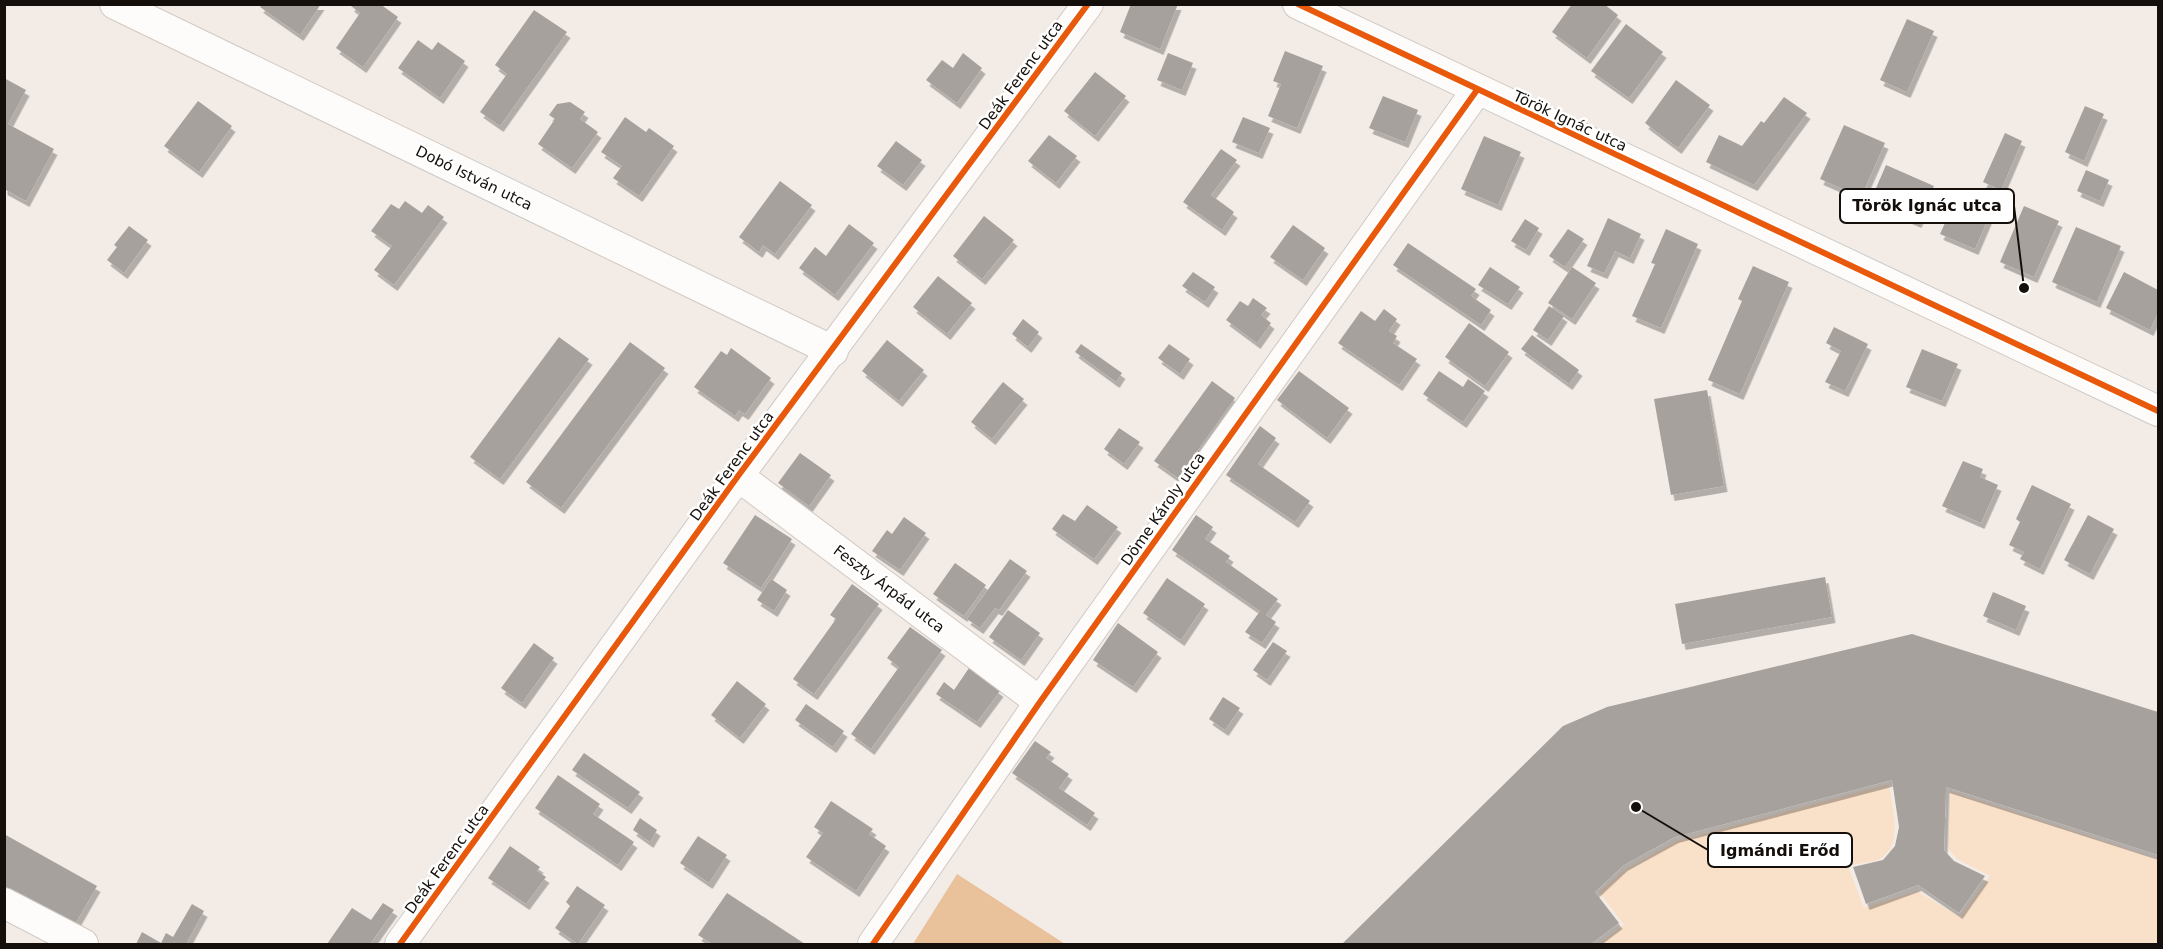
<svg xmlns="http://www.w3.org/2000/svg" width="2163" height="949" viewBox="0 0 2163 949" font-family="'DejaVu Sans',sans-serif">
<style>
.green{fill:#f9e0c9}
.forest{fill:#e9c19a}
.building{fill:#a7a19d;filter:url(#shadow)}
.lines{fill:none;stroke-linecap:round;stroke-linejoin:round}
.minor-casing{stroke:#cfc9c4;stroke-width:32}
.minor{stroke:#fdfcfb;stroke-width:30}
.cycleway-casing{stroke:#fff;stroke-width:10}
.cycleway{stroke:#e8590c;stroke-width:6}
.labels{text-anchor:middle;stroke-width:5;stroke-linejoin:round;paint-order:stroke}
.street-label{font-size:15px;fill:#140f0b;stroke:#fff}
.leader{fill:none;stroke:#140f0b;stroke-width:2}
.callout-dot{fill:#140f0b;stroke:#fff;stroke-width:2}
.callout{fill:#fff;stroke:#140f0b;stroke-width:2}
.callout-label{font-size:16px;text-anchor:middle;font-weight:bold;fill:#140f0b}
</style>
<defs>
<filter id="shadow"><feDropShadow dx="3.5" dy="6" stdDeviation="0" flood-color="#0004"/></filter>
</defs>
<rect width="100%" height="100%" fill="#f3ece6"/>
<path class="green" d="M1889,784C1892,805 1904,844 1881,858C1873,863 1858,863 1848,866L1864,908L1917,891L1960,917L1990,876L1957,859L1948,848L1950,791L2158,859V944H1598L1624,925L1599,892L1626,869L1677,841Z"/>
<path class="forest" d="M957,874L1065,944H913Z"/>
<g class="building">
<path d="M262,4H321L300,35L260,7Z"/>
<path d="M352,4H380L398,17L363,67L336,48L360,13L351,6Z"/>
<path d="M1131,4H1178L1160,49L1120,32Z"/>
<path d="M1572,4H1604L1618,15L1587,58L1552,32Z"/>
<path d="M534,10L567,32L500,126L480,112L507,74L495,65Z"/>
<path d="M1907,19L1934,31L1907,92L1880,80Z"/>
<path d="M1626,24L1663,52L1629,98L1591,71Z"/>
<path d="M418,40L432,50L438,42L465,61L440,98L398,68Z"/>
<path d="M1285,51L1323,66L1297,128L1268,116L1281,84L1273,81Z"/>
<path d="M963,53L982,68L957,103L926,80L942,60L953,68Z"/>
<path d="M1168,53L1193,63L1182,90L1157,80Z"/>
<path d="M1095,72L1126,96L1095,136L1064,111Z"/>
<path d="M4,78L26,90L8,124L54,149L26,201L4,189Z"/>
<path d="M1676,80L1710,105L1678,148L1645,123Z"/>
<path d="M1383,96L1418,110L1405,142L1369,128Z"/>
<path d="M1784,97L1807,113L1754,185L1706,162L1719,135L1742,146L1761,121L1764,123Z"/>
<path d="M198,101L232,126L199,172L164,146Z"/>
<path d="M570,102L585,112L580,119L598,132L572,168L538,144L555,119L549,115L557,104Z"/>
<path d="M2085,106L2104,114L2084,161L2065,152Z"/>
<path d="M625,117L646,132L649,128L674,146L639,196L613,178L622,166L601,152Z"/>
<path d="M1243,117L1270,128L1259,153L1232,142Z"/>
<path d="M1844,125L1885,143L1861,197L1820,179Z"/>
<path d="M2005,133L2022,141L2001,190L1983,182Z"/>
<path d="M1049,135L1077,156L1056,183L1028,161Z"/>
<path d="M1484,136L1521,152L1498,205L1461,189Z"/>
<path d="M896,141L922,160L903,185L877,166Z"/>
<path d="M1221,149L1237,160L1211,195L1234,212L1222,230L1183,202Z"/>
<path d="M1886,165L1934,186L1918,222L1870,202Z"/>
<path d="M2086,170L2109,180L2100,201L2077,191Z"/>
<path d="M780,181L812,205L775,254L763,245L759,252L739,237Z"/>
<path d="M1959,192L1993,207L1975,249L1940,234Z"/>
<path d="M405,201L422,213L428,205L444,217L394,285L374,270L392,246L371,231L391,204L399,209Z"/>
<path d="M2024,206L2059,221L2034,277L2000,262Z"/>
<path d="M984,216L1014,240L982,279L953,256Z"/>
<path d="M1608,218L1641,234L1630,258L1615,251L1604,273L1587,266Z"/>
<path d="M1525,219L1539,228L1526,250L1511,241Z"/>
<path d="M849,224L874,243L835,295L799,268L815,247L826,256Z"/>
<path d="M1293,225L1325,248L1303,280L1270,257Z"/>
<path d="M129,226L148,240L124,273L107,260L117,247L114,245Z"/>
<path d="M2076,227L2121,246L2097,302L2052,282Z"/>
<path d="M1568,229L1584,239L1565,267L1549,256Z"/>
<path d="M1666,229L1698,244L1661,328L1632,316L1655,264L1651,263Z"/>
<path d="M1408,243L1476,289L1471,296L1491,310L1481,325L1393,265Z"/>
<path d="M1753,266L1789,282L1740,394L1708,380L1742,301L1738,299Z"/>
<path d="M1490,267L1520,287L1508,304L1478,285Z"/>
<path d="M1572,267L1596,283L1572,319L1548,303Z"/>
<path d="M1193,272L1215,287L1205,302L1182,286Z"/>
<path d="M2124,272L2158,290V313L2150,330L2106,308Z"/>
<path d="M938,276L972,303L947,334L913,307Z"/>
<path d="M1253,298L1267,308L1261,315L1271,323L1257,343L1226,320L1240,301L1248,306Z"/>
<path d="M1549,306L1564,316L1548,340L1533,330Z"/>
<path d="M1384,309L1397,319L1389,331L1397,336L1393,343L1417,359L1399,385L1338,343L1361,311L1375,321Z"/>
<path d="M1023,319L1039,332L1028,347L1012,334Z"/>
<path d="M1469,323L1509,352L1485,386L1445,357Z"/>
<path d="M1834,327L1868,344L1845,391L1825,382L1841,351L1826,343Z"/>
<path d="M1532,335L1579,370L1569,384L1521,349Z"/>
<path d="M559,337L589,359L500,479L470,457Z"/>
<path d="M887,340L924,370L899,401L862,371Z"/>
<path d="M630,342L665,368L561,508L526,482Z"/>
<path d="M1081,344L1122,373L1116,382L1075,352Z"/>
<path d="M1169,344L1190,359L1180,374L1158,358Z"/>
<path d="M731,348L771,378L745,414L739,410L735,416L694,387L721,351L727,355Z"/>
<path d="M1922,349L1958,364L1942,401L1906,387Z"/>
<path d="M1299,371L1349,408L1327,438L1277,400Z"/>
<path d="M1439,371L1463,387L1468,379L1485,391L1463,422L1423,394Z"/>
<path d="M1212,381L1235,398L1178,478L1154,461Z"/>
<path d="M1003,382L1024,399L992,439L971,422Z"/>
<path d="M1707,390L1724,486L1671,495L1654,399Z"/>
<path d="M1260,426L1276,438L1258,464L1310,501L1295,522L1226,475Z"/>
<path d="M1119,428L1140,442L1124,464L1104,449Z"/>
<path d="M800,453L831,475L809,506L778,483Z"/>
<path d="M1963,461L1983,469L1980,477L1998,485L1981,523L1942,506Z"/>
<path d="M2032,485L2071,504L2040,569L2020,559L2024,552L2009,545L2020,522L2016,519Z"/>
<path d="M1087,505L1118,527L1094,559L1052,529L1063,514L1075,521Z"/>
<path d="M755,515L792,539L761,588L723,563Z"/>
<path d="M1196,515L1213,527L1205,539L1230,556L1226,562L1278,599L1266,615L1276,622L1262,643L1245,632L1260,611L1172,550Z"/>
<path d="M2088,515L2114,529L2090,574L2064,560Z"/>
<path d="M904,517L926,533L900,570L872,551L887,530L892,534Z"/>
<path d="M1010,559L1027,571L999,610L995,608L980,628L967,619Z"/>
<path d="M955,563L986,585L964,616L933,594Z"/>
<path d="M1825,577L1832,617L1682,644L1675,604Z"/>
<path d="M1167,578L1205,604L1181,640L1143,613Z"/>
<path d="M771,579L787,590L774,611L757,600Z"/>
<path d="M852,584L879,604L814,694L793,679L836,619L830,615Z"/>
<path d="M1993,592L2026,606L2016,630L1983,616Z"/>
<path d="M1008,610L1040,633L1021,660L989,637Z"/>
<path d="M1118,623L1158,652L1133,687L1093,660Z"/>
<path d="M910,627L942,650L871,749L851,734L899,667L887,658Z"/>
<path d="M1912,634L2158,712V855L1946,787L1944,850L1954,861L1985,876L1959,913L1918,885L1866,904L1853,867L1883,860L1895,846L1899,827L1892,780L1675,837L1624,865L1595,892L1619,923L1591,944H1342L1563,726L1607,707Z"/>
<path d="M1273,642L1287,651L1267,680L1253,670Z"/>
<path d="M534,643L554,658L522,703L501,688Z"/>
<path d="M969,668L1000,691L977,722L936,694L944,682L954,690Z"/>
<path d="M737,681L766,704L740,738L711,715Z"/>
<path d="M1223,697L1240,708L1225,730L1209,719Z"/>
<path d="M806,704L844,731L833,747L795,720Z"/>
<path d="M1035,741L1051,752L1046,758L1069,774L1059,788L1095,813L1087,825L1012,773Z"/>
<path d="M584,753L640,792L628,808L572,770Z"/>
<path d="M558,775L600,804L593,814L634,842L618,865L535,808Z"/>
<path d="M831,801L873,829L869,834L886,846L856,891L806,857L823,833L814,827Z"/>
<path d="M640,818L657,830L650,842L633,830Z"/>
<path d="M4,834L97,886L74,926L4,887Z"/>
<path d="M698,836L727,855L709,883L680,863Z"/>
<path d="M510,846L540,867L537,871L546,877L526,904L488,878Z"/>
<path d="M577,886L605,905L578,944L555,928L570,906L566,902Z"/>
<path d="M727,893L805,944H712L698,935Z"/>
<path d="M383,903L394,910L370,944H327L352,908L371,920Z"/>
<path d="M192,904L204,911L186,944H136L142,932L161,943L166,933L173,937Z"/>
</g>
<g class="lines">
<defs>
<g id="minor">
<path d="M115,4L833,351"/>
<path d="M1298,4L2158,411"/>
<path d="M738,476L1040,702"/>
<path d="M4,903L83,944"/>
<path d="M400,944L738,476L1088,4"/>
<path d="M873,944L1040,702L1477,90"/>
</g>
</defs>
<use href="#minor" class="minor-casing"/>
<use href="#minor" class="minor"/>
<defs>
<g id="cycleway">
<path d="M1298,4L2158,411"/>
<path d="M400,944L738,476L1088,4"/>
<path d="M873,944L1040,702L1477,90"/>
</g>
</defs>
<use href="#cycleway" class="cycleway-casing"/>
<use href="#cycleway" class="cycleway"/>
</g>
<g class="labels">
<g class="street-label">
<text transform="translate(1021 75) rotate(-54)" y="5">Deák Ferenc utca</text>
<text transform="translate(1570 121) rotate(25)" y="5">Török Ignác utca</text>
<text transform="translate(474 178) rotate(26)" y="5">Dobó István utca</text>
<text transform="translate(732 466) rotate(-54)" y="5">Deák Ferenc utca</text>
<text transform="translate(1163 509) rotate(-55)" y="5">Döme Károly utca</text>
<text transform="translate(889 589) rotate(37)" y="5">Feszty Árpád utca</text>
<text transform="translate(447 859) rotate(-54)" y="5">Deák Ferenc utca</text>
</g>
</g>
<path class="leader" d="M2024 288L2014 206M1636 807L1708 850"/>
<g class="callout-dot">
<circle cx="2024" cy="288" r="6"/>
<circle cx="1636" cy="807" r="6"/>
</g>
<g class="callout">
<rect x="1840" y="189" width="174" height="34" rx="6"/>
<rect x="1708" y="833" width="144" height="34" rx="6"/>
</g>
<g class="callout-label">
<text x="1927" y="211">Török Ignác utca</text>
<text x="1780" y="856">Igmándi Erőd</text>
</g>
<rect width="2163" height="949" fill="none" stroke="#140f0b" stroke-width="12"/>
</svg>
